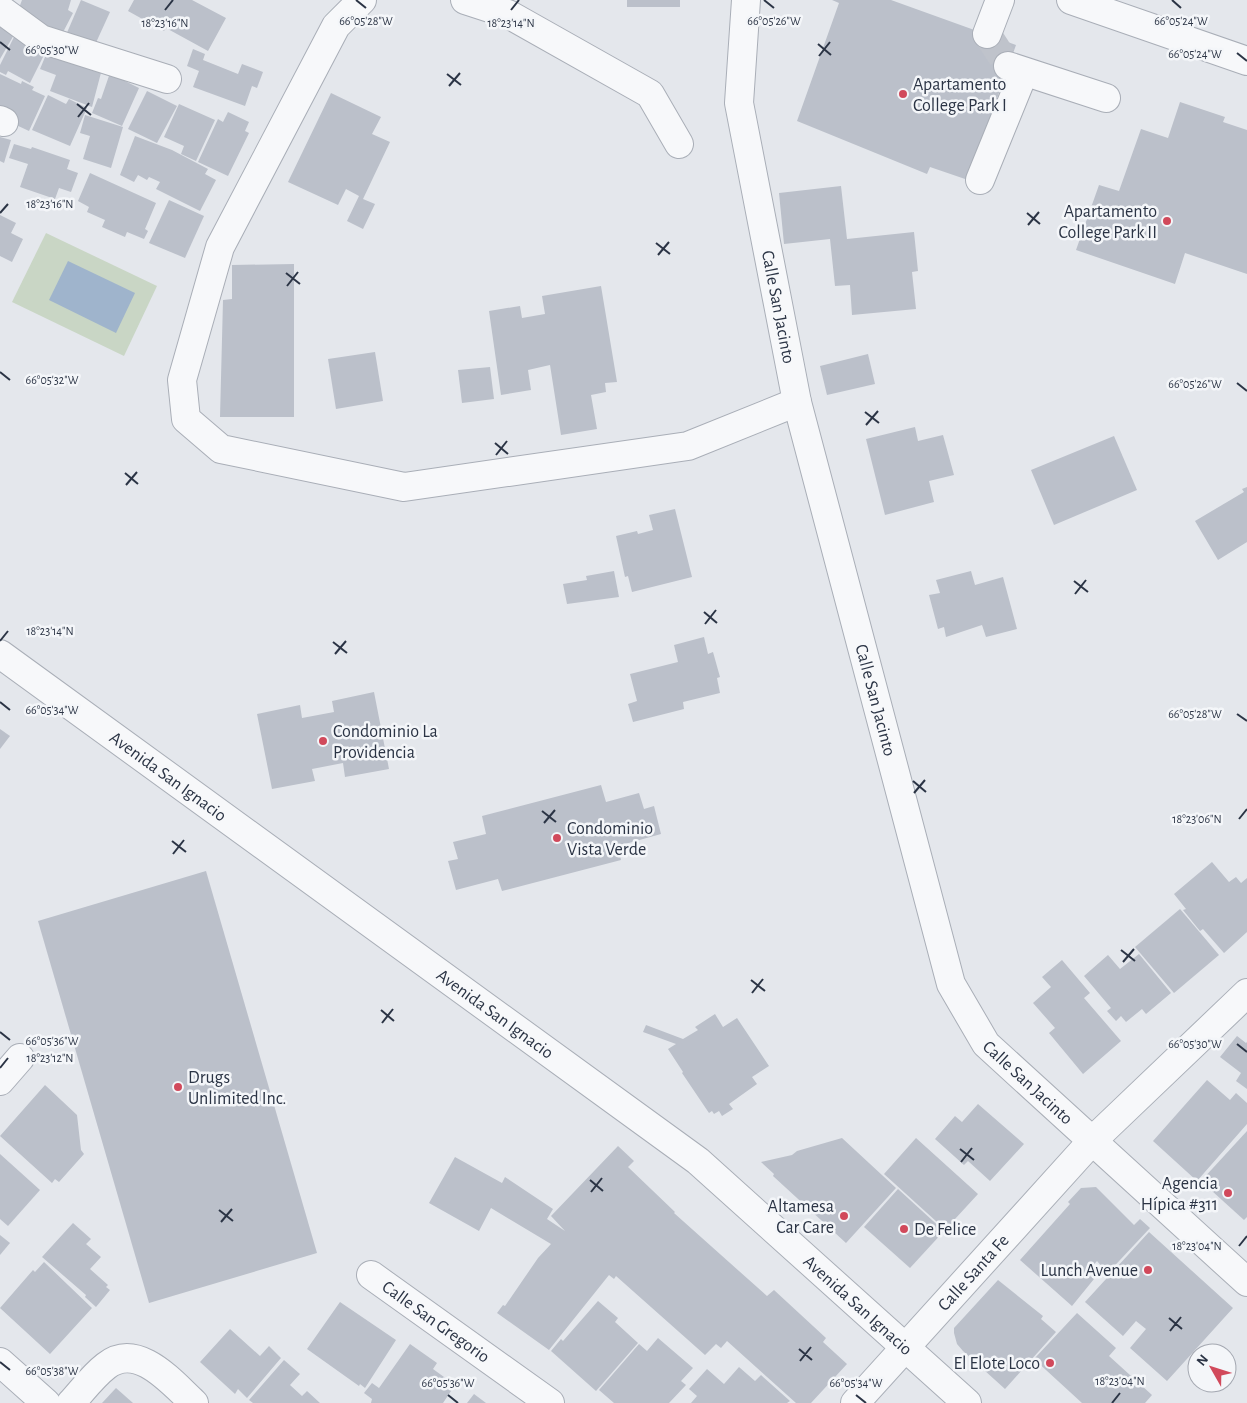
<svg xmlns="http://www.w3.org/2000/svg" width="1247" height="1403" viewBox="0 0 1247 1403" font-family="'Alegreya Sans',sans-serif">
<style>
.green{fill:#c9d6c5}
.water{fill:#9fb4cc}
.building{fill:#bbc0ca}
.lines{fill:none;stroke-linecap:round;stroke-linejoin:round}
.minor-tunnel{stroke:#bfc3cb;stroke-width:28;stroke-dasharray:28 14;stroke-linecap:butt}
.minor-casing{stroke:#a9aeb7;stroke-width:30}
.minor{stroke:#f7f8fa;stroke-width:28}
.ticks{fill:none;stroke:#2b3445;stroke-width:2}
.poi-dot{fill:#d1495b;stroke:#f4f6f9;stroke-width:2}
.labels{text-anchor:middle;stroke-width:5;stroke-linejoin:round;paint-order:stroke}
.poi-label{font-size:18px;fill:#2b3445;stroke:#f4f6f9;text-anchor:start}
.street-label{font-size:18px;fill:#2b3445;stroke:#f4f6f9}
.ticks-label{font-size:12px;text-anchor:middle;fill:#2b3445;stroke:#f4f6f9;stroke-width:5;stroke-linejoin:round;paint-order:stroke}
</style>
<rect width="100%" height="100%" fill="#e4e7ec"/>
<path class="green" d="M46,233L157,286L124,356L12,302Z"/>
<path class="water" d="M68,261L135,293L116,333L49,300Z"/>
<g class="building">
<path d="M22,0H71L68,10L73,13L60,38L16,16Z"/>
<path d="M81,0L110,12L94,47L66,35Z"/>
<path d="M134,0H192L226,18L208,51L166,28L164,31L128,11Z"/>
<rect x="627" y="0" width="53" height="7"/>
<path d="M832,0H891L1016,45L968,180L930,167L927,174L797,121L839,3Z"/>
<path d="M0,25L15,33L0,59Z"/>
<path d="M15,35L46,51L30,83L8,71L6,75L0,72V65Z"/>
<path d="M193,49L205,54L203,60L238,74L242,64L263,72L257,88L252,86L245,106L193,87L199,71L187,66Z"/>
<path d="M48,50L102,69L92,107L50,91L56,75L40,69Z"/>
<path d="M111,70L127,77L125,81L139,88L122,126L92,113L98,98L101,99Z"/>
<path d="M0,74L21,84L22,81L34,87L32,90L45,96L29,131L14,124L0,111Z"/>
<path d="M147,91L177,106L157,143L128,129Z"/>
<path d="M331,93L381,117L372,134L390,142L363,199L375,204L363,229L347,221L359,196L346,189L338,205L288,182Z"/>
<path d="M48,95L66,104L69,99L87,108L70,146L32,130Z"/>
<path d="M1180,102L1225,117L1223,122L1247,130V274L1185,253L1175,284L1076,250L1099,185L1119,191L1141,129L1168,138Z"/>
<path d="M179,104L215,120L196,161L181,154L184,146L164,137Z"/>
<path d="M228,112L249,122L245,131L249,133L228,176L198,162L218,119L223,122Z"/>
<path d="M85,115L123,127L111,168L83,159L90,136L80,133Z"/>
<path d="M135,136L172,150L208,169L205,174L216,180L200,211L156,189L160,182L149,177L147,180L138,175L134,182L120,175Z"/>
<path d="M0,137L11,140L4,163L0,161Z"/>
<path d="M14,144L31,149L32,147L70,160L67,169L78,173L71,192L59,188L55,199L20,187L28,164L9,158Z"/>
<path d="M90,173L156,203L145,229L148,231L144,239L127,232L125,237L102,227L105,220L87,212L89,207L78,201Z"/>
<path d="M841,186L847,239L914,232L918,271L912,272L916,309L852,315L850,285L835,286L830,239L784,244L779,193Z"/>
<path d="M169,200L204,216L185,258L149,243Z"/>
<path d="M0,215L16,223L11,233L23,239L12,262L0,256Z"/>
<path d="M294,264V417H220L223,300L232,299V265Z"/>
<path d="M601,286L617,382L605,383L606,392L591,395L597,429L561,435L550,365L528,370L531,390L501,395L489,311L520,306L522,318L545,314L542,296Z"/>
<path d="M375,352L383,401L336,409L328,359Z"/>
<path d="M868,354L875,384L827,395L820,366Z"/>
<path d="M490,367L494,399L462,403L458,370Z"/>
<path d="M915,427L918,441L943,435L954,475L929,481L934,502L885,515L866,439Z"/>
<path d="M1114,436L1137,490L1054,525L1031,470Z"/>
<path d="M1247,487V542L1218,560L1195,521L1244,492L1242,489Z"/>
<path d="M675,509L692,577L632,592L628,576L625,577L616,536L637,531L638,534L653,530L649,515Z"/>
<path d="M614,571L619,597L567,604L563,584L587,580L586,576Z"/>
<path d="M971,571L975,585L1003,577L1017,629L986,637L982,625L946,637L944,627L938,629L929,595L940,593L936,580Z"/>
<path d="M704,637L708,654L713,652L720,677L717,678L720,693L683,702L684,709L633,722L628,704L637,701L630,674L678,662L674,645Z"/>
<path d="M374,692L389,769L345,777L343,763L312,769L315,781L272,789L257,714L300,705L302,718L334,712L332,701Z"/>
<path d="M0,729L10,736L0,749Z"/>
<path d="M601,785L606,802L639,793L644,809L654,806L661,834L618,846L621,860L502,891L498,879L456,890L448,861L458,859L453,842L486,834L482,816Z"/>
<path d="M1212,862L1229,882L1236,877L1241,883L1247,878V932L1224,953L1203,929L1200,931L1183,910L1186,909L1174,894Z"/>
<path d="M206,871L317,1253L149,1303L38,921Z"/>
<path d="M1180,909L1219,955L1174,993L1135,947Z"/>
<path d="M1139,954L1171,993L1146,1014L1142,1009L1126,1022L1121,1016L1116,1021L1107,1011L1111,1008L1084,976L1108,955L1120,969Z"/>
<path d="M1062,960L1090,993L1084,998L1121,1041L1083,1074L1049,1033L1055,1028L1033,1003L1051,987L1042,977Z"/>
<path d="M715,1014L723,1027L737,1018L769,1066L752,1077L757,1084L729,1104L733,1109L722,1116L719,1111L714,1114L712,1111L709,1113L682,1073L683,1072L668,1049L676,1044L643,1032L646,1025L683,1039L698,1030L695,1027Z"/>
<path d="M1237,1036L1246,1043L1247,1042V1089L1236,1081L1241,1073L1220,1057Z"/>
<path d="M1207,1080L1230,1100L1236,1093L1247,1103V1124L1197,1181L1153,1141Z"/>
<path d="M45,1085L77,1115L81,1150L84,1154L59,1182L55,1179L52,1183L0,1136Z"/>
<path d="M978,1104L1024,1144L990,1181L968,1161L964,1165L935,1139L955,1116L962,1122Z"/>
<path d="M1247,1131V1217L1244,1220L1201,1181Z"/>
<path d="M842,1138L896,1188L846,1243L773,1176L774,1174L761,1162L792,1155L797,1151Z"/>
<path d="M916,1138L978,1194L955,1219L958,1222L948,1232L884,1174Z"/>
<path d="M618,1146L634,1161L628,1167L675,1212L674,1213L767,1296L774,1290L826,1338L823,1342L847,1364L811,1403H796L727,1341L721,1348L716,1344L705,1355L616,1276L614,1279L609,1275L549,1350L497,1313L503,1305L505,1306L538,1258L551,1244L491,1208L479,1231L429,1203L455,1157L502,1183L505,1177L553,1209L547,1219L565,1231L551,1216Z"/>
<path d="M0,1154L40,1190L8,1226L0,1219Z"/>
<path d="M1096,1187L1134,1225L1140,1219L1150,1228L1105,1276L1099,1272L1103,1268L1097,1261L1086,1273L1094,1279L1072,1306L1020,1260L1070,1204L1068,1202L1081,1188Z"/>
<path d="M898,1189L944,1231L910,1268L864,1227Z"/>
<path d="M73,1223L91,1239L86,1244L101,1257L90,1269L108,1285L106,1287L110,1290L96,1307L85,1297L86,1295L42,1257Z"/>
<path d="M1149,1232L1233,1308L1167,1381L1130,1348L1146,1329L1136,1321L1123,1336L1085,1302Z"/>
<path d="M0,1235L10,1243L0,1255Z"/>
<path d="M44,1262L92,1308L50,1354L0,1308L33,1270L35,1272Z"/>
<path d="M998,1280L1043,1316L1041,1319L1056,1332L1005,1389L963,1351L957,1344L954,1333V1328Z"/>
<path d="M598,1301L618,1318L615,1322L638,1343L596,1391L551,1351L561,1339L563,1341Z"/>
<path d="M340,1302L396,1340L365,1388L360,1384L359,1386L307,1349Z"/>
<path d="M1077,1313L1116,1348L1109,1356L1152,1395L1145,1403H1082L1034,1359Z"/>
<path d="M230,1329L260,1356L269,1346L281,1358L247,1398L238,1389L235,1394L200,1362Z"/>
<path d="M658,1338L693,1368L681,1381L686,1385L669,1403H614L599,1390L639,1344L647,1351Z"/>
<path d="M410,1344L437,1363L433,1369L455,1385L443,1403H371L372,1399L364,1393L372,1383L379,1388Z"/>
<path d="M284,1360L300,1374L290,1385L302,1396L307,1391L320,1403H253L249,1400Z"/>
<path d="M739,1367L755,1381L761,1375L790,1401L787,1403H691L697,1396L689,1389L707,1369L724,1384Z"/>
<path d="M116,1388L133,1403H102Z"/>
<path d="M474,1394L486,1403H467Z"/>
</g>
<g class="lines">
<path class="minor-tunnel" d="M987,34L1008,66"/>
<defs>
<g id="minor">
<path d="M362,0L336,26L220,247L182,380L186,419L221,449L404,487L688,446L797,402"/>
<path d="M465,0L508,14L650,94L679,144"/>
<path id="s1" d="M746,0L739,103L797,402L951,984L986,1044L1247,1282"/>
<path d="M1071,0L1247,61"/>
<path d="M0,9L41,39L167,79"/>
<path d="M987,34L1000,0"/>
<path d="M1008,66L1106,98"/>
<path d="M0,120L4,122"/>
<path d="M980,180L1024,72"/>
<path id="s2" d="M0,654L698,1161L967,1403"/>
<path d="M0,1081L20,1058"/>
<path id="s3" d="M371,1275L550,1403"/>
<path d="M0,1362L46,1403"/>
<path d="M71,1403C82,1391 93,1376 106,1366C138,1341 172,1383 194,1403"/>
<path id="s4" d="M855,1403L1092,1141L1247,993"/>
</g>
</defs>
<use href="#minor" class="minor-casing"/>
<use href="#minor" class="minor"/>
</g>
<path class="ticks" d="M356,0L366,8M764,0L774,8M1172,0L1181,8M165,10L173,0M511,10L519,0M0,42L10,50M818,44L831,55M1237,53L1247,61M819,56L830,42M447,74L461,85M449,86L460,73M77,104L91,115M78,117L89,103M0,213L8,204M1027,213L1040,224M1028,225L1039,212M656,243L670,254M658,255L669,242M286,273L300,284M287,286L298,272M0,372L10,380M1237,383L1247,391M865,412L879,423M866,425L878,411M495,443L508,454M496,455L507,441M125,473L138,484M126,485L137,472M1074,581L1088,592M1075,594L1086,580M704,612L717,623M705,624L716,610M0,641L8,631M333,642L347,653M335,654L346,641M0,702L10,710M1237,714L1247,721M913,781L926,792M914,793L925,780M542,811L556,822M1239,819L1247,809M544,823L555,810M172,841L186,852M173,854L184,840M1121,950L1135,961M1123,962L1134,949M751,980L765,991M752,993L763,979M381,1010L394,1021M382,1023L393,1009M0,1032L10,1040M1237,1044L1247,1052M0,1068L8,1058M960,1149L974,1160M961,1162L972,1148M590,1180L603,1191M591,1192L602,1178M219,1210L233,1221M221,1222L232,1209M1239,1246L1247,1236M1169,1318L1182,1329M1170,1331L1181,1317M799,1349L812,1360M800,1361L811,1347M0,1362L10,1370M448,1395L458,1403M856,1395L866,1403M1112,1403L1120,1393"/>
<g class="poi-dot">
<circle cx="903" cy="94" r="5"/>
<circle cx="1167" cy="221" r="5"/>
<circle cx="323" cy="741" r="5"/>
<circle cx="557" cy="838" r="5"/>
<circle cx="178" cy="1087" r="5"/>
<circle cx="1228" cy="1193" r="5"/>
<circle cx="844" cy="1216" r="5"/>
<circle cx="904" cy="1229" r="5"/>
<circle cx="1148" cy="1270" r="5"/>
<circle cx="1050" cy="1363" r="5"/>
</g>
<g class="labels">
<g class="poi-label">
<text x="913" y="90">Apartamento<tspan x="913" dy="21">College Park I</tspan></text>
<text x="1157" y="217" text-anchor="end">Apartamento<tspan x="1157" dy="21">College Park II</tspan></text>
<text x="333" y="737">Condominio La<tspan x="333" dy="21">Providencia</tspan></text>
<text x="567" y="834">Condominio<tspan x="567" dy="21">Vista Verde</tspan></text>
<text x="188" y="1083">Drugs<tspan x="188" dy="21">Unlimited Inc.</tspan></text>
<text x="1218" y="1189" text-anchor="end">Agencia<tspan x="1218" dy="21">Hípica #311</tspan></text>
<text x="834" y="1212" text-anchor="end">Altamesa<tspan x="834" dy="21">Car Care</tspan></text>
<text x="914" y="1235">De Felice</text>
<text x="1138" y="1276" text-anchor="end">Lunch Avenue</text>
<text x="1040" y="1369" text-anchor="end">El Elote Loco</text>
</g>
<g class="street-label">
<text dy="6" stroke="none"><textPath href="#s1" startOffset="311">Calle San Jacinto</textPath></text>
<text dy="6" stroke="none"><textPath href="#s1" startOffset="716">Calle San Jacinto</textPath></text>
<text dy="6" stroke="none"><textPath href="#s2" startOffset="208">Avenida San Ignacio</textPath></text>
<text dy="6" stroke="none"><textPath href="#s2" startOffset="612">Avenida San Ignacio</textPath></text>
<text dy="6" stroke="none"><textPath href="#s1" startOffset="1136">Calle San Jacinto</textPath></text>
<text dy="6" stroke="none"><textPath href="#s4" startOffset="176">Calle Santa Fe</textPath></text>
<text dy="6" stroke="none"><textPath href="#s2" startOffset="1078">Avenida San Ignacio</textPath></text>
<text dy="6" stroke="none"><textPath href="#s3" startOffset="80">Calle San Gregorio</textPath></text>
</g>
</g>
<g class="ticks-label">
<text x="774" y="25">66°05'26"W</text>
<text x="366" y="25">66°05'28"W</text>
<text x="1181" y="25">66°05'24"W</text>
<text x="165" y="27">18°23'16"N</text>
<text x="511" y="27">18°23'14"N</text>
<text x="52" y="54">66°05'30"W</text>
<text x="1195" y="58">66°05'24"W</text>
<text x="50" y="208">18°23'16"N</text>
<text x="52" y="384">66°05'32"W</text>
<text x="1195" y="388">66°05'26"W</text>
<text x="50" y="635">18°23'14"N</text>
<text x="52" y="714">66°05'34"W</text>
<text x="1195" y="718">66°05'28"W</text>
<text x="1197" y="823">18°23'06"N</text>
<text x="52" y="1045">66°05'36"W</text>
<text x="1195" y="1048">66°05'30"W</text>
<text x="50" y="1062">18°23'12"N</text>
<text x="1197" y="1250">18°23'04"N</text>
<text x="52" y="1375">66°05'38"W</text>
<text x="1120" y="1385">18°23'04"N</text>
<text x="448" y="1387">66°05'36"W</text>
<text x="856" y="1387">66°05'34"W</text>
</g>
<g transform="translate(1212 1368) rotate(309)"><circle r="24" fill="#f4f6f9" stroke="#a4a8b1"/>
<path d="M0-4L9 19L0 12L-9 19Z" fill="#d1495b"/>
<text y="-8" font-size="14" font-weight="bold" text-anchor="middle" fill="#2b3445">N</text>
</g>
</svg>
